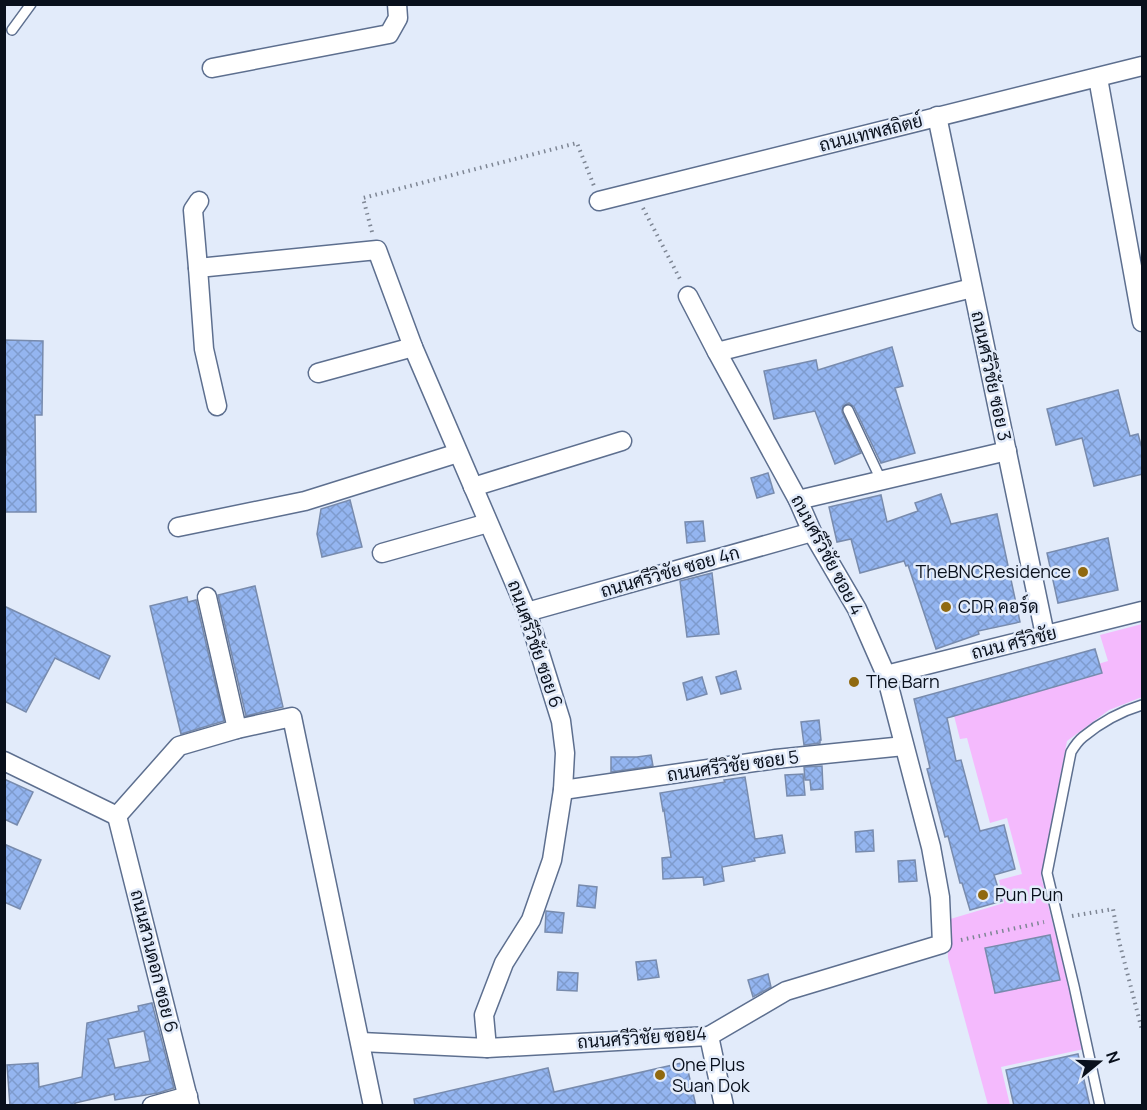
<svg xmlns="http://www.w3.org/2000/svg" width="1147" height="1110" viewBox="0 0 1147 1110" font-family="Manrope,Sarabun,sans-serif">
<style>
.green{fill:#f4bafd}
.building{fill:url(#building-cross-hatch);stroke:#788bad;stroke-width:1.5;fill-rule:evenodd}
.lines{fill:none;stroke-linecap:round;stroke-linejoin:round}
.lane-casing{stroke:#5d6f8f;stroke-width:12}
.street-casing{stroke:#5d6f8f;stroke-width:21}
.path{stroke:#7e8694;stroke-width:4;stroke-dasharray:1.5 4.5;stroke-linecap:butt}
.lane{stroke:#fff;stroke-width:9}
.street{stroke:#fff;stroke-width:18}
.poi-dot{fill:#90690f;stroke:#e2ebfa;stroke-width:2}
.labels{text-anchor:middle;stroke-width:5;stroke-linejoin:round;paint-order:stroke}
.street-label{font-size:18px;fill:#09101c;stroke:#e2ebfa}
.poi-label{font-size:18px;fill:#09101c;stroke:#e2ebfa;text-anchor:start}
</style>
<defs>
<pattern id="building-cross-hatch" width="8" height="8" patternUnits="userSpaceOnUse" patternTransform="scale(1.5)"><rect width="8" height="8" fill="#94b5f0"/><path d="M0 0l8 8M0 8l8-8" fill="none" stroke="#7e9bcd"/></pattern>
</defs>
<rect width="100%" height="100%" fill="#e2ebfa"/>
<path class="green" d="M1142,624V697L1109,710L1067,741L1041,876L1084,1049L1001,1067L1010,1105H988L948,958L947,920L1004,903L999,880L1022,874L1007,818L990,823L967,738L960,739L952,708L1108,661L1100,635Z"/>
<g class="building">
<path d="M5,340L43,341L42,415H35L36,512H4V455H6Z"/>
<path d="M892,347L903,386L895,388L915,453L881,463L854,407L849,403L843,406L842,412L861,453L835,464L815,411L774,419L764,371L816,360L818,370Z"/>
<path d="M1118,390L1130,436L1138,434L1143,452V474L1094,486L1082,438L1056,445L1047,409Z"/>
<path d="M768,473L774,493L757,498L751,478Z"/>
<path d="M941,494L951,524L997,514L1020,622L978,631L979,634L936,649L908,565L906,566L904,561L860,573L851,539L837,542L829,507L881,495L887,522L918,511L915,503Z"/>
<path d="M350,500L362,547L322,557L317,534L321,509Z"/>
<path d="M703,521L705,541L687,543L685,522Z"/>
<path d="M1108,538L1118,590L1058,603L1047,553Z"/>
<path d="M712,573L719,634L687,637L680,581Z"/>
<path d="M255,586L283,707L246,716L218,595Z"/>
<path d="M187,597L188,602L196,600L224,721L181,734L150,606Z"/>
<path d="M4,606L110,656L99,679L55,658L26,712L4,701Z"/>
<path d="M1095,649L1102,673L947,718L956,761L961,760L980,831L1004,825L1015,869L994,875L1002,901L970,910L962,883H960L948,836L945,837L927,769L930,768L914,699Z"/>
<path d="M736,671L741,689L721,694L716,677Z"/>
<path d="M702,677L707,694L687,700L683,683Z"/>
<path d="M819,720L821,740H820V743L804,745L801,722Z"/>
<path d="M651,755L653,766L611,772V757H637Z"/>
<path d="M822,766L823,789L811,790L810,780H805L804,767Z"/>
<path d="M803,774L805,795L787,796L785,775Z"/>
<path d="M745,777L755,839L782,835L785,853L754,858L755,861L722,867L724,881L704,885L703,877L663,879L662,858L671,857L664,810L663,811L660,793L725,782L724,780Z"/>
<path d="M4,779L33,792L17,825L4,819Z"/>
<path d="M873,830L874,851L856,852L855,832Z"/>
<path d="M4,844L41,860L20,909L4,902Z"/>
<path d="M915,860L917,881L899,882L898,861Z"/>
<path d="M579,885L597,887L595,908L577,906Z"/>
<path d="M546,911L564,913L562,933L545,932Z"/>
<path d="M1050,935L1060,980L995,993L985,948Z"/>
<path d="M656,960L659,977L638,980L636,962Z"/>
<path d="M558,972L578,973L577,991L557,990Z"/>
<path d="M768,974L771,987L753,997L748,980Z"/>
<path d="M152,1003L174,1088L158,1093L115,1100L114,1094L75,1103V1106H10L7,1065L38,1063L39,1087L82,1077L87,1023L139,1011L138,1006ZM144,1031L150,1061L115,1068L108,1039Z"/>
<path d="M1078,1054L1090,1106H1014L1006,1070Z"/>
<path d="M686,1062L696,1106H415L414,1099L548,1068L554,1092Z"/>
</g>
<g class="lines">
<defs>
<g id="lane">
<path d="M12,30L31,4"/>
<path d="M848,410L881,480"/>
<path d="M1100,1106L1074,986L1047,873L1071,752C1074,747 1078,741 1083,737C1100,723 1122,711 1142,705"/>
</g>
<g id="street">
<path d="M212,68L389,34L398,18L397,4"/>
<path d="M1098,78L1142,322"/>
<path d="M937,116L1045,635"/>
<path d="M599,201L1142,66"/>
<path d="M198,268L193,210L199,201"/>
<path d="M717,352L972,288"/>
<path d="M318,373L413,347"/>
<path d="M217,406L204,349L198,268L377,250L413,347L527,612L561,721L565,753L563,790L552,860L531,920L504,963L484,1015L487,1048"/>
<path d="M473,487L622,441"/>
<path d="M798,500L1007,451"/>
<path d="M178,527L305,501L458,453"/>
<path d="M382,553L488,523"/>
<path d="M207,597L237,729"/>
<path d="M527,612L812,532"/>
<path d="M886,675L1142,611"/>
<path d="M4,761L117,816"/>
<path d="M563,790L776,759L904,746"/>
<path d="M117,816L179,746L237,729L292,717L373,1106"/>
<path d="M117,816L190,1106"/>
<path d="M709,1036L724,1106"/>
<path d="M361,1042L487,1048L709,1036L786,991L942,944L940,897L931,847L886,675L857,609L812,532L798,500L717,352L688,296"/>
<path d="M152,1106L188,1096"/>
</g>
</defs>
<use href="#lane" class="lane-casing"/>
<use href="#street" class="street-casing"/>
<g class="path">
<path d="M643,208L681,281"/>
<path d="M372,232L363,198L577,143L594,186"/>
<path d="M1072,916L1113,909L1119,941L1142,1030"/>
<path d="M961,940L1044,922"/>
</g>
<use href="#lane" class="lane"/>
<use href="#street" class="street"/>
</g>
<g class="poi-dot">
<circle cx="1083" cy="572" r="6"/>
<circle cx="946" cy="607" r="6"/>
<circle cx="854" cy="682" r="6"/>
<circle cx="983" cy="895" r="6"/>
<circle cx="660" cy="1075" r="6"/>
</g>
<g class="labels">
<g class="street-label">
<text transform="translate(871 133) rotate(-14)" y="6">ถนนเทพสถิตย์</text>
<text transform="translate(991 376) rotate(78)" y="6">ถนนศรีวิชัย ซอย 3</text>
<text transform="translate(827 555) rotate(62)" y="6">ถนนศรีวิชัย ซอย 4</text>
<text transform="translate(670 572) rotate(-16)" y="6">ถนนศรีวิชัย ซอย 4ก</text>
<text transform="translate(1014 643) rotate(-14)" y="6">ถนน ศรีวิชัย</text>
<text transform="translate(535 644) rotate(71)" y="6">ถนนศรีวิชัย ซอย 6</text>
<text transform="translate(733 766) rotate(-8)" y="6">ถนนศรีวิชัย ซอย 5</text>
<text transform="translate(154 961) rotate(76)" y="6">ถนนสวนดอก ซอย 6</text>
<text transform="translate(642 1038) rotate(-4)" y="6">ถนนศรีวิชัย ซอย4</text>
</g>
<g class="poi-label">
<text x="1071" y="578" text-anchor="end">TheBNCResidence</text>
<text x="958" y="613">CDR คอร์ด</text>
<text x="866" y="688">The Barn</text>
<text x="995" y="901">Pun Pun</text>
<text x="672" y="1071">One Plus<tspan x="672" dy="21">Suan Dok</tspan></text>
</g>
</g>
<rect width="1147" height="1110" fill="none" stroke="#09101c" stroke-width="12"/>
<g transform="translate(1099 1062) rotate(71)" stroke="#e2ebfa" stroke-width="4.5" paint-order="stroke">
<path d="M0-4.5L10 22L0 15L-10 22Z" fill="#09101c"/>
<text y="-9" font-size="16" font-weight="bold" text-anchor="middle" fill="#09101c">N</text>
</g>
</svg>
